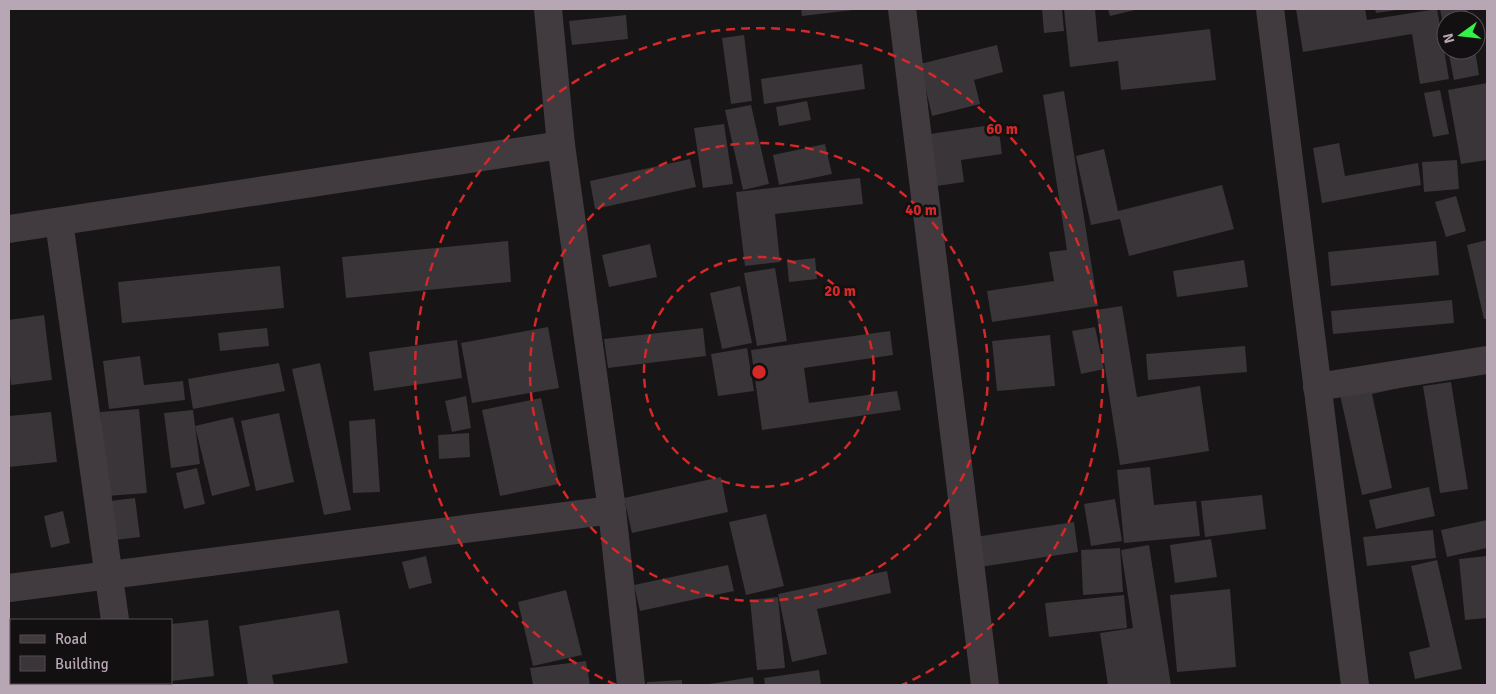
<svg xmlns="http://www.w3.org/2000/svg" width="1496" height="694" viewBox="0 0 1496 694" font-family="Signika,sans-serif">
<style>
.building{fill:#393538}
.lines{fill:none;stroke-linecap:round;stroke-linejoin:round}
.minor{stroke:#413b40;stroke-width:28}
.tertiary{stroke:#413b40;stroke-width:28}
.ring{fill:none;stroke:#d62828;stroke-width:2.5;stroke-dasharray:9 6}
.centre{fill:#d62828;stroke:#121011;stroke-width:2.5}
.ring-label{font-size:15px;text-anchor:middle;font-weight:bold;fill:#d62828;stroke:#121011;stroke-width:5;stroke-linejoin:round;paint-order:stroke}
</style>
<rect width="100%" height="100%" fill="#171516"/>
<g class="building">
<path d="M801,9H853V10L802,16Z"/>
<path d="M1042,9H1062L1064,31L1044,33Z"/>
<path d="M1064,9H1095L1098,42L1210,29L1216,80L1121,90L1118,61L1070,67Z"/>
<path d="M1108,9H1139L1110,16Z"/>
<path d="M1296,9H1365L1367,20L1437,9L1449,79L1420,84L1412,34L1303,52Z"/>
<path d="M1375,9H1397V10L1376,13Z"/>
<path d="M1440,9H1467L1469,20H1446L1445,33Z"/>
<path d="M626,15L628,39L572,45L569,21Z"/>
<path d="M744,35L752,101L731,104L722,38Z"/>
<path d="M997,45L1003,72L974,80L980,104L932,116L920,64Z"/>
<path d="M1448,50H1475L1479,75L1454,80Z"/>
<path d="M862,64L865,89L764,104L761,79Z"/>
<path d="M1487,83V160L1461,164L1448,90Z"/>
<path d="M1440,90L1449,134L1433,137L1424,93Z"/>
<path d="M1064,91L1098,306L992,322L987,291L1054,281L1049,252L1067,250L1043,95Z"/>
<path d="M807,101L811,120L779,126L776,107Z"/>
<path d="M751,105L769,184L743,190L725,110Z"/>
<path d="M724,124L733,184L703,188L694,128Z"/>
<path d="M998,124L1002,154L961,160L964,182L937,186L930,134Z"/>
<path d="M1339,143L1345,176L1418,163L1421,185L1322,203L1313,148Z"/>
<path d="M825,144L832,174L779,185L773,155Z"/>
<path d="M1104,149L1118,211L1222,185L1234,229L1129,256L1120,219L1091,225L1076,156Z"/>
<path d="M690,159L696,187L595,209L590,181Z"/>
<path d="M1457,160L1459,189L1424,192L1422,162Z"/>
<path d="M860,178L863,204L775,214L780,262L745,266L736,192Z"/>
<path d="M1456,196L1466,231L1446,237L1435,202Z"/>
<path d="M1487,240V319H1484L1467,245Z"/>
<path d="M508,241L511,282L346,298L342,257Z"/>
<path d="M1436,241L1439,275L1331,286L1328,252Z"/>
<path d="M650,244L657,277L609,287L602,255Z"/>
<path d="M815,258L817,279L789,282L787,261Z"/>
<path d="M1244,260L1248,287L1177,297L1173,271Z"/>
<path d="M280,266L284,308L122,323L118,282Z"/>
<path d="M775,268L787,341L757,346L744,273Z"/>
<path d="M740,286L752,343L722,349L710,293Z"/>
<path d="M1452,300L1454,323L1333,334L1331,311Z"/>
<path d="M1122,306L1137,397L1200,386L1209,451L1120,465L1096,310Z"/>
<path d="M44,315L52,380L11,385L9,368V320Z"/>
<path d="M548,327L559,388L472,403L461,343Z"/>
<path d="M1095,327L1104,369L1081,374L1072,331Z"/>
<path d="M267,328L269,346L220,351L218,333Z"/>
<path d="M703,328L706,356L608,368L604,339Z"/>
<path d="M890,331L893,355L804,368L809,403L897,391L901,410L762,430L751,350Z"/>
<path d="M1050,335L1055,386L997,391L992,341Z"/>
<path d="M457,340L462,378L374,391L369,352Z"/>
<path d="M1245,346L1247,372L1148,380L1146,354Z"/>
<path d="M747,348L754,391L718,396L711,354Z"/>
<path d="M140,356L144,385L183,381L185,400L109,409L103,361Z"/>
<path d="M279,363L285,391L193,409L188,379Z"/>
<path d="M320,363L351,510L324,515L292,369Z"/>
<path d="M1451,382L1468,489L1440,493L1423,386Z"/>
<path d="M1413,385L1372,394L1392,488L1362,495L1339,390Z"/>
<path d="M466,396L471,428L452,432L445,401Z"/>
<path d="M541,398L559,484L500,496L482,410Z"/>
<path d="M139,409L147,493L107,496L100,412Z"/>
<path d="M193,410L200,464L171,468L164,413Z"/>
<path d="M51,412L57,462L9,467V416Z"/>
<path d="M279,413L294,482L256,491L241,421Z"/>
<path d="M233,417L250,486L212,496L195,426Z"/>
<path d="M375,419L380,492L353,493L349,421Z"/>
<path d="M469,433L470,457L439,459L438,435Z"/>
<path d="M1150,467L1154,505L1196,501L1200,536L1124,543L1117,470Z"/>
<path d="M197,468L205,504L184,509L176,473Z"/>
<path d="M721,477L728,512L632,533L624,498Z"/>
<path d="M1429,487L1435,516L1376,529L1369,500Z"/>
<path d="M1262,495L1266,529L1205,537L1201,501Z"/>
<path d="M135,498L140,537L115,540L110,501Z"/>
<path d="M1115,499L1122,541L1091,546L1084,504Z"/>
<path d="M63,511L70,543L51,548L44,516Z"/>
<path d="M766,514L784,586L746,595L729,522Z"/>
<path d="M1487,520V548L1447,557L1441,530Z"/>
<path d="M1074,522L1078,552L980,567L975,537Z"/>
<path d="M1433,530L1436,558L1367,566L1363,537Z"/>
<path d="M1211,539L1217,577L1175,583L1170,545Z"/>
<path d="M1149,545L1171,685H1108L1100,633L1133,628L1121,550Z"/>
<path d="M1120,548L1123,592L1083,595L1081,550Z"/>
<path d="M426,556L432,583L409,589L402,562Z"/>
<path d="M1487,556V618L1465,620L1459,559Z"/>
<path d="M1437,560L1462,669L1415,679L1409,652L1430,647L1411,566Z"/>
<path d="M728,565L734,591L640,611L634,585Z"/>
<path d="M887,571L891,593L817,609L827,654L792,662L778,594Z"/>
<path d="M1230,589L1236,667L1177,672L1170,595Z"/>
<path d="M566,590L582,655L533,666L518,602Z"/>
<path d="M1124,595L1127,628L1049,637L1045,603Z"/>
<path d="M778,597L785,668L757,670L750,600Z"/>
<path d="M339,610L348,663L272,675L274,685H248L239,626Z"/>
<path d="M208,620L214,676L171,681V624Z"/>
<path d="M9,621L11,631V683H18L19,685H9Z"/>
<path d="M586,661L590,685H533L530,668Z"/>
<path d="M819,670L821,685H765L764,678Z"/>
<path d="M753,677L754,685H709V684Z"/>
<path d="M682,680V685H647V682Z"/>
</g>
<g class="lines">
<g class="minor">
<path d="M548,9L561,145L612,510L631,685"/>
<path d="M902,9L985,685"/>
<path d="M59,222L115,620"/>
<path d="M9,229L561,145"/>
<path d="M1317,387L1487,360"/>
<path d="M9,588L612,510"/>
<path d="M123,683V685"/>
</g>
<path class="tertiary" d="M1270,9L1355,685"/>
</g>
<g class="ring">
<circle cx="759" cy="372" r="115"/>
<circle cx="759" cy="372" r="229"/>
<path d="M616 685A344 344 0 1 1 902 685"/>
</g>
<circle cx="759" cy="372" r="8" class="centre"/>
<g class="ring-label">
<text x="1002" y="134">60 m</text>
<text x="921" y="215">40 m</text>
<text x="840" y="296">20 m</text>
</g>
<rect width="1496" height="694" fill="none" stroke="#b7a7b5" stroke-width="20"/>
<rect x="10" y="619" width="162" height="65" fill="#121011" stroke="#544c53"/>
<rect x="20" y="635" width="25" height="8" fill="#413b40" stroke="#544c53"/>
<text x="55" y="644" font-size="15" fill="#b7a7b5">Road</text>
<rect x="20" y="656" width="25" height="15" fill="#393538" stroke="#544c53"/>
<text x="55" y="669" font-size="15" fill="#b7a7b5">Building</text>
<g transform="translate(1461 35) rotate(255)"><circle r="24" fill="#121011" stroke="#544c53"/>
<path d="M0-4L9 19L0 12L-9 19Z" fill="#33f145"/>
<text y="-8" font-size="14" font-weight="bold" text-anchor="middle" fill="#b7a7b5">N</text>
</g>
</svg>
